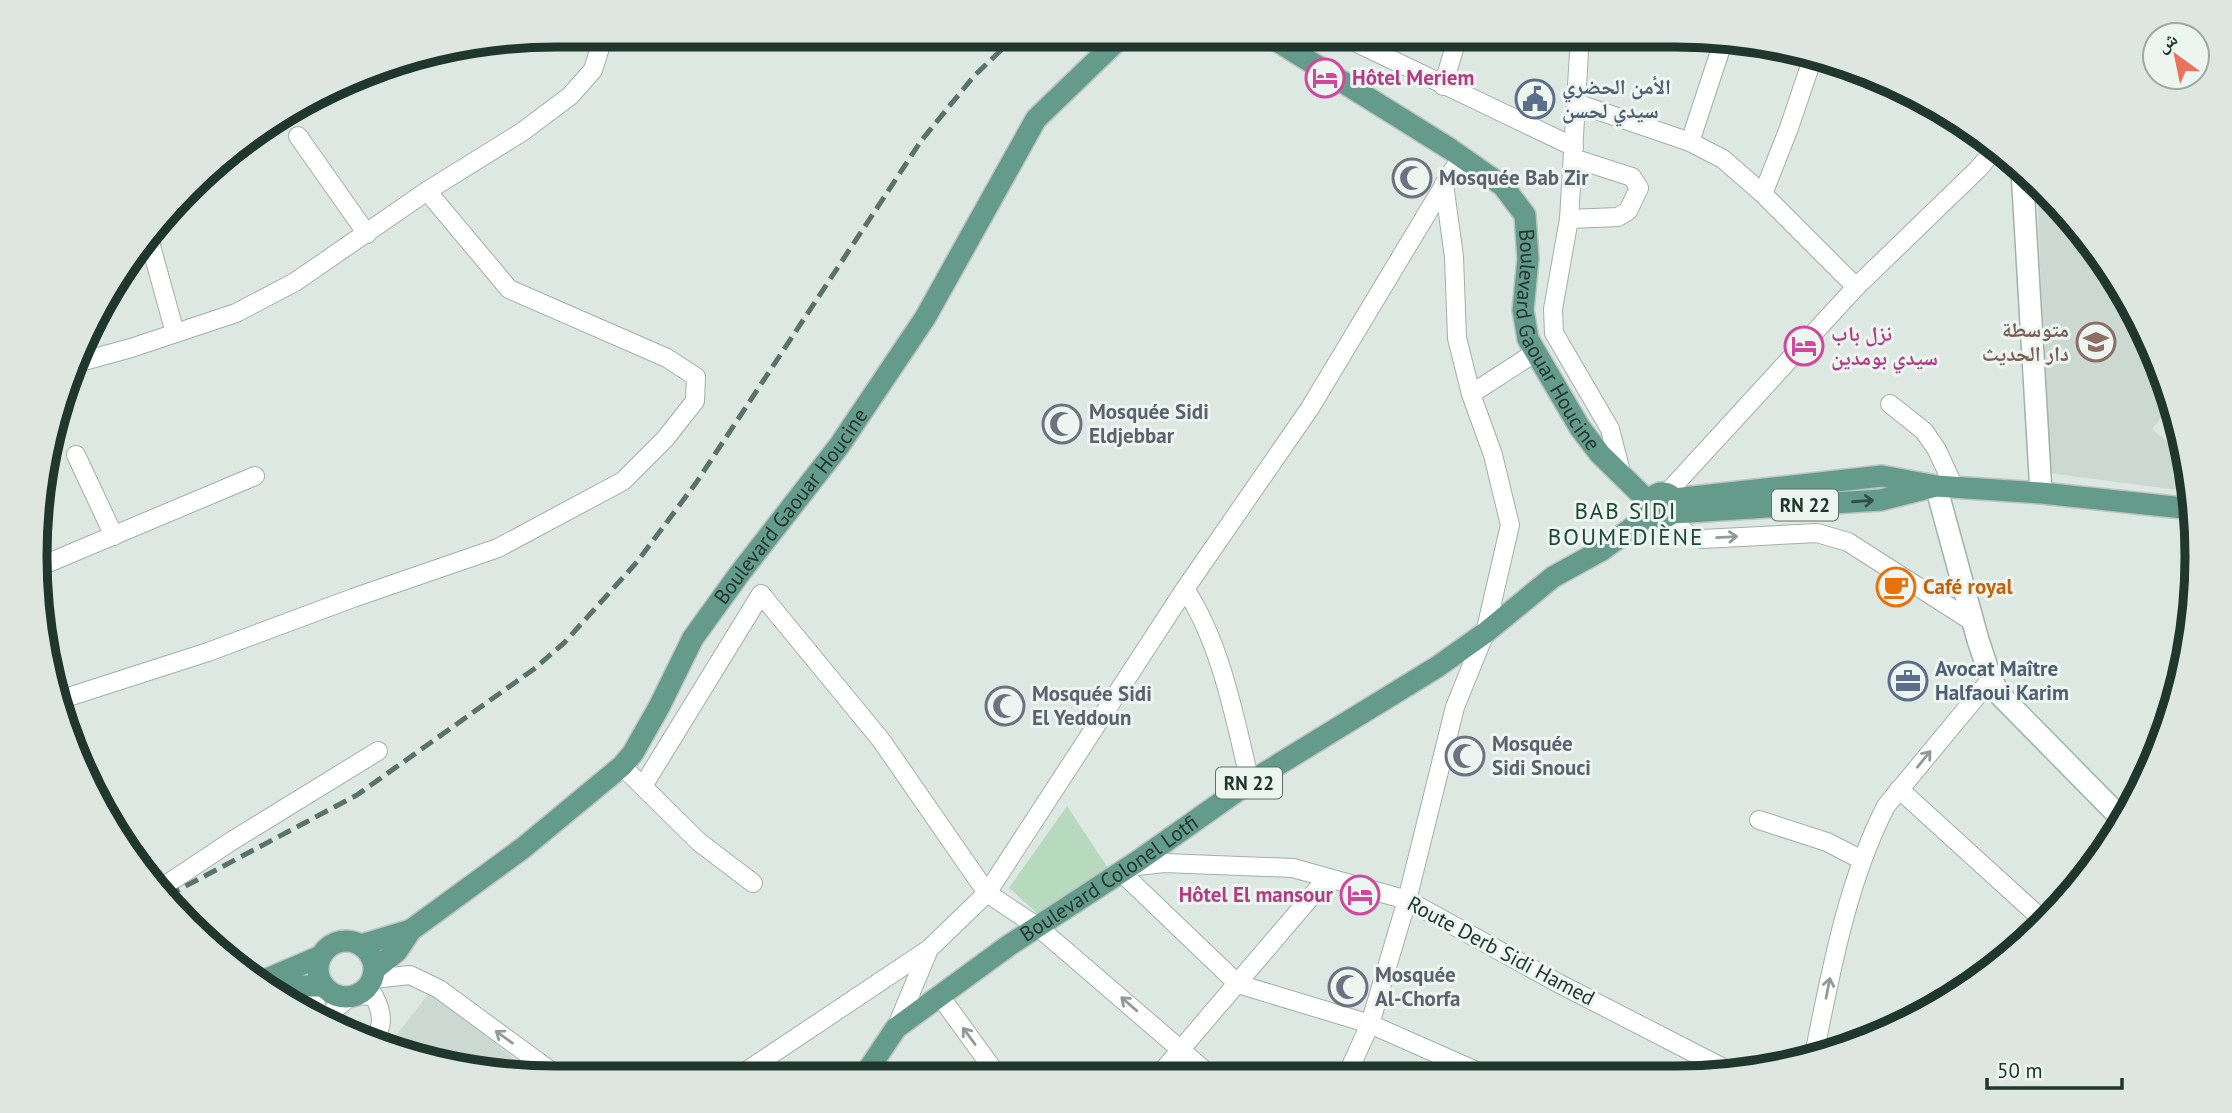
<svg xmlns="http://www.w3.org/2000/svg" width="2232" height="1113" viewBox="0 0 2232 1113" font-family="'PT Sans','Noto Naskh Arabic',sans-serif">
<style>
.built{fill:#ccd8d2}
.green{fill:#b7d9be}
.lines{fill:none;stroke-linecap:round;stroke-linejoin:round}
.minor-casing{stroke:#a1afa9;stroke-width:20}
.secondary-casing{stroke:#9eb3aa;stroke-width:24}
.primary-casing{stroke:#bcc3c1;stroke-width:24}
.minor{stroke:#fff;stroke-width:18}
.secondary{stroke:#fff;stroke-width:21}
.primary{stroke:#649b8a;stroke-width:21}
.rail{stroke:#5a736a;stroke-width:5;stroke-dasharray:14 7;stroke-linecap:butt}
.oneway{stroke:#315046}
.oneway2{stroke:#909b97}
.labels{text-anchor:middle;stroke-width:6;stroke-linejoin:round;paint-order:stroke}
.shield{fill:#edf5f1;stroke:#5e7069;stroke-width:2}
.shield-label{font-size:19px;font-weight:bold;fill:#20372f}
.hotel-label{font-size:21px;font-weight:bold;fill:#b23c85;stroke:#edf5f1;text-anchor:start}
.service-label{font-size:21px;font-weight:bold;fill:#4e5e75;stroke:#edf5f1;text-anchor:start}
.worship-label{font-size:21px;font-weight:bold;fill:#5b616d;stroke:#edf5f1;text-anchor:start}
.education-label{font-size:21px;font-weight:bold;fill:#785e54;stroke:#edf5f1;text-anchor:end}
.street-label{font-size:21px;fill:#20372f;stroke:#edf5f1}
.food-label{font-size:21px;font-weight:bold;fill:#c56008;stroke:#edf5f1;text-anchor:start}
.neighbourhood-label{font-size:23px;letter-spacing:2px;fill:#1e473a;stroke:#edf5f1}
.rim{fill:none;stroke:#20372f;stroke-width:9}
</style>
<rect width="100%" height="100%" fill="#dee8e3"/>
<g class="built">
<path d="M2037,184L2067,212L2127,295L2169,388L2173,403L2152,429L2170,444L2180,434L2193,492L2048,473Z"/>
<path d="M429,993L445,1003L537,1077H523L422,1060L387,1047Z"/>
</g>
<path class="green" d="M1067,806L1108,868L1039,915L1009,888Z"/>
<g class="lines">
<defs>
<g id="minor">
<path d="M1347,36L1359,44L1574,147"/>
<path d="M1580,36L1569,219L1553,309L1554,333L1610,429L1622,476"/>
<path d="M1443,86L1458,36"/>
<path d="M1576,103L1690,142L1723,159L1763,194L1856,287"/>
<path d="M298,136L367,234"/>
<path d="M1690,142L1724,39"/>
<path d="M1763,194L1789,128L1814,54"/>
<path d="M1569,219L1618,217L1628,211L1639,188L1632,177L1573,158"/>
<path d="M148,235L175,333"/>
<path d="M80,362L131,348L236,313L295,282L427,191L522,132L570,96L593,70L604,35"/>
<path d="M1471,394L1536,352"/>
<path d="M1890,404L1924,431L1937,450L1954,487"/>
<path d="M76,455L114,536"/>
<path d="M1667,493L1856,287L1978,169L1997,147"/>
<path d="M1664,518L1690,535L1702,539L1817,533L1848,542L1973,622"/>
<path d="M41,566L255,476"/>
<path d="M1185,589C1221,643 1235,719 1250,782"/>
<path d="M62,699L208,652L353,598L498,548L623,481L665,439L695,401L696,377L667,358L509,289L427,191"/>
<path d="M622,766L699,842L753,883"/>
<path d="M643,786L761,594L881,740L987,893L1038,927L1210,1075"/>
<path d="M1899,789L2044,921"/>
<path d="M1759,820L1827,842L1862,860"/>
<path d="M1128,867L1164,863L1293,868L1407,900L1558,983L1735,1074"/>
<path d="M1121,872L1238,984L1370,1024L1483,1074"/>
<path d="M161,888L230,842L378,751"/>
<path d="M373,979L410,975L439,989L559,1077"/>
<path d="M300,986C312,993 319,1002 315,1016"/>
<path d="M356,995L374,996C383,1014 384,1025 373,1042"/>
<path d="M940,996L998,1076"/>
<path d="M321,1021L346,1000L343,997"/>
<path d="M896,1028L929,949L987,893L1185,589L1310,408L1461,157"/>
<path d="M1814,1055C1831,971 1847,882 1886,806L1991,679"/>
<path d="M1159,1075L1327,878"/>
<path d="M1347,1075L1370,1024L1407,900L1455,707L1485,633L1510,525L1493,455L1471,394L1457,338L1454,257L1444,184"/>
<path d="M739,1076L929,949"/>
</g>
<g id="secondary">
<path d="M2022,170L2041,493"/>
<path d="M1936,486L1978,640L1991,679L2000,695L2122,819"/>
</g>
<g id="primary">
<path id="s1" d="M1269,36L1450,149L1503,186L1525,215L1528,259L1523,310L1528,339L1580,428L1600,454L1650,503"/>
<path d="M1936,486L1881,500L1673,513L1664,518L1655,516L1650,507L1652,498C1659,491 1668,491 1674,499L1882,476L1936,486L2041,493L2193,509"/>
<circle cx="346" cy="969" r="28"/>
<path d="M361,945L411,930"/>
<path id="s2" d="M375,969L397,951L411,930L523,848L622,766L633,753L659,707L693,638L740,573L839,446L925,318L1036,119L1122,36"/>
<path d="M265,980L321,956"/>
<path d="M281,992L300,986H324"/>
<path id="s3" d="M864,1076L896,1028L1008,946L1138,861L1250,782L1437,667L1485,633L1553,577L1602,550L1652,513"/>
</g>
</defs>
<use href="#minor" class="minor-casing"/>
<use href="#secondary" class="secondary-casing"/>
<use href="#primary" class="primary-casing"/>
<use href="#minor" class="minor"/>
<use href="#secondary" class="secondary"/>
<use href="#primary" class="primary"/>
<path class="rail" d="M167,896L357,795L534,669L564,643L637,562L696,483L921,141L974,76L1017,35"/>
</g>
<defs><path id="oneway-shaft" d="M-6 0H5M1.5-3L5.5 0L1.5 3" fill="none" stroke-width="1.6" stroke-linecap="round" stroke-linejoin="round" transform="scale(1.75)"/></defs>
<use class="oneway" href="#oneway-shaft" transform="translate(1863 501) rotate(-4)"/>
<g class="oneway2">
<use href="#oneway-shaft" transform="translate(1727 537) rotate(-3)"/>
<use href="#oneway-shaft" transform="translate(1924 759) rotate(-51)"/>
<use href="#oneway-shaft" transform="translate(1828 988) rotate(-79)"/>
<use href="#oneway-shaft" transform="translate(1129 1004) rotate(-139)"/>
<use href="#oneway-shaft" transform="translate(969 1036) rotate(-126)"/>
<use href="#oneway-shaft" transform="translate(504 1037) rotate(-144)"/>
</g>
<defs>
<symbol id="hotel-ring" viewBox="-11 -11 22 22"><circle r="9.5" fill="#edf5f1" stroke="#d1479c" stroke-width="1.5"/><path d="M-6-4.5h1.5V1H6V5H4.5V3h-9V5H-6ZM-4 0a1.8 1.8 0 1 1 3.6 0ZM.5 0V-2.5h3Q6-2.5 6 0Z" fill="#d1479c"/></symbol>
<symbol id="civic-ring" viewBox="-11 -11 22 22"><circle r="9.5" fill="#edf5f1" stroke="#5c6f8a" stroke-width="1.5"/><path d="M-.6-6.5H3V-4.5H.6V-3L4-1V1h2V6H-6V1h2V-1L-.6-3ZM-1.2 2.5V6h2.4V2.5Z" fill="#5c6f8a"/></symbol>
<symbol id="mosque-ring" viewBox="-11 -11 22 22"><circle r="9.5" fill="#edf5f1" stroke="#6b7280" stroke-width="1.5"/><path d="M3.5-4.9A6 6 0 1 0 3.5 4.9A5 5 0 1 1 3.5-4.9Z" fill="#6b7280"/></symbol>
<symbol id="school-ring" viewBox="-11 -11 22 22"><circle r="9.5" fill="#edf5f1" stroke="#8d6e63" stroke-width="1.5"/><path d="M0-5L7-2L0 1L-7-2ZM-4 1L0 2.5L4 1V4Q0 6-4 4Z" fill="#8d6e63"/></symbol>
<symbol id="cafe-ring" viewBox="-11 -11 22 22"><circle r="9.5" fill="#edf5f1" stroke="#e8710a" stroke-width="1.5"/><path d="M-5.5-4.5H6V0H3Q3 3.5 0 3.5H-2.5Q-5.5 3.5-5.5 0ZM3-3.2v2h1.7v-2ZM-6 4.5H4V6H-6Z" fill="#e8710a"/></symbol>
<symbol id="office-ring" viewBox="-11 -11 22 22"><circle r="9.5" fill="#edf5f1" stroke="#5c6f8a" stroke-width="1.5"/><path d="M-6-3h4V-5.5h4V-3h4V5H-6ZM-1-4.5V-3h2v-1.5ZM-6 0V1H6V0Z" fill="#5c6f8a"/></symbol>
</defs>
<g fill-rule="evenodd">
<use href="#hotel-ring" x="1303" y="56" width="44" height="44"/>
<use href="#civic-ring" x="1513" y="77" width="44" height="44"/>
<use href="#mosque-ring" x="1390" y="156" width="44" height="44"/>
<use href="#school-ring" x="2074" y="320" width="44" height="44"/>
<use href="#hotel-ring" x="1782" y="324" width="44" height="44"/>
<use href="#mosque-ring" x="1040" y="402" width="44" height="44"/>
<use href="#cafe-ring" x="1874" y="565" width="44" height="44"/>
<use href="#office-ring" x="1886" y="659" width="44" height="44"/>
<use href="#mosque-ring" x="983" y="684" width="44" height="44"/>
<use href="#mosque-ring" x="1443" y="734" width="44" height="44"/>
<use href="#hotel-ring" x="1338" y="873" width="44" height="44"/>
<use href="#mosque-ring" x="1326" y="965" width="44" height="44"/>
</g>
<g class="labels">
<g class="shield">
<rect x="1772" y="489.5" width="66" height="31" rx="5"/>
<rect x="1216" y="767.5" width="66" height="31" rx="5"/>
</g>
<g class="shield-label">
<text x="1805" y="512">RN 22</text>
<text x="1249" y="790">RN 22</text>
</g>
<g class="hotel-label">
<text x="1352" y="85">Hôtel Meriem</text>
<text x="1831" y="341">نزل باب<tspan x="1831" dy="24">سيدي بومدين</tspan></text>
<text x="1333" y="902" text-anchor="end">Hôtel El mansour</text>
</g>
<g class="service-label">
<text x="1562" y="94">الأمن الحضري<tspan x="1562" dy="24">سيدي لحسن</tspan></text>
<text x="1935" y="676">Avocat Maître<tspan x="1935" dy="24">Halfaoui Karim</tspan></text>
</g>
<g class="worship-label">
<text x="1439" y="185">Mosquée Bab Zir</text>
<text x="1089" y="419">Mosquée Sidi<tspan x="1089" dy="24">Eldjebbar</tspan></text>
<text x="1032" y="701">Mosquée Sidi<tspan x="1032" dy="24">El Yeddoun</tspan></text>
<text x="1492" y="751">Mosquée<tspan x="1492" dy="24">Sidi Snouci</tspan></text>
<text x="1375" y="982">Mosquée<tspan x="1375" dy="24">Al-Chorfa</tspan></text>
</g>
<g class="education-label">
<text x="2069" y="337">متوسطة<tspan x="2069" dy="24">دار الحديث</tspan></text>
</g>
<g class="street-label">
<text dy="7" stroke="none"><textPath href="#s1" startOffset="448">Boulevard Gaouar Houcine</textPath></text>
<text dy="7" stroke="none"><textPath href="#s2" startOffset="632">Boulevard Gaouar Houcine</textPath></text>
<text dy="7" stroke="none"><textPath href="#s3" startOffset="318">Boulevard Colonel Lotfi</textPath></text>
<text transform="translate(1501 951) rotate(28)" y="7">Route Derb Sidi Hamed</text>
</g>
<g class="food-label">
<text x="1923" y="594">Café royal</text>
</g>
<g class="neighbourhood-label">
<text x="1626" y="519">BAB SIDI<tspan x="1626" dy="26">BOUMEDIÈNE</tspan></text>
</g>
</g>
<path d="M0 0H2232V1113H0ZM556 47H1676A509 509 0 0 1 2185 556V557A509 509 0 0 1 1676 1066H556A509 509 0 0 1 47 557V556A509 509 0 0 1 556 47Z" fill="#dde6e1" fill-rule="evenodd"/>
<path class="rim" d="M556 47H1676A509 509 0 0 1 2185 556V557A509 509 0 0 1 1676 1066H556A509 509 0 0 1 47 557V556A509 509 0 0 1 556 47Z"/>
<g transform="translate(2176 56) rotate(327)"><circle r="33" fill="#edf5f1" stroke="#9ba9a3" stroke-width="2"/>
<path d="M0-5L12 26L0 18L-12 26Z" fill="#e9745b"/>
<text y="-10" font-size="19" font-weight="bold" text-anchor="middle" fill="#20372f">ش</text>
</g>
<path d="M1987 1078v10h135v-10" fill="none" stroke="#20372f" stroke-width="3.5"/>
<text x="1997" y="1078" font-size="21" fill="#20372f" stroke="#edf5f1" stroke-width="5" paint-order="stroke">50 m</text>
</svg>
